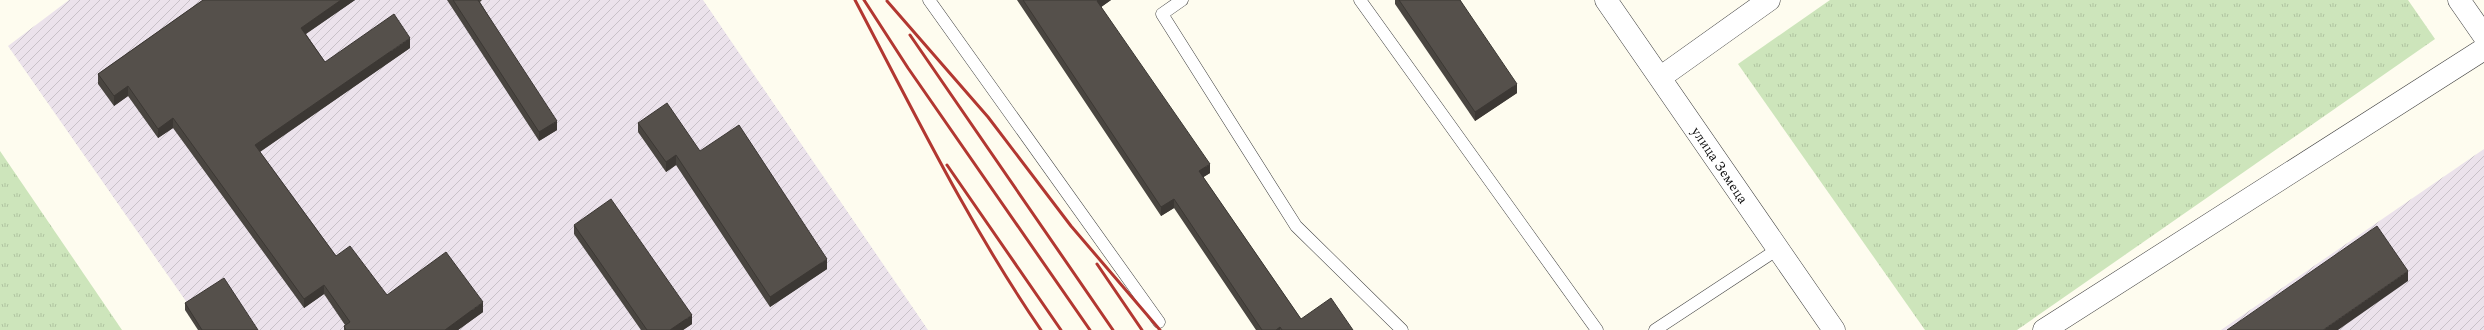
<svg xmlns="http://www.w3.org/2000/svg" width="2484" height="330" viewBox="0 0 2484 330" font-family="Spectral,serif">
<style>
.industrial{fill:url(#industrial-furrows)}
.park{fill:url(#park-tufts)}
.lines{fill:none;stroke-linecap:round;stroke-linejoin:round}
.lane-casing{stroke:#404040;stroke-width:13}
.street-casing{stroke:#404040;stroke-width:23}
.lane{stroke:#fff;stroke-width:12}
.street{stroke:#fff;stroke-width:22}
.rail{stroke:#b23731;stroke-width:3}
.wall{fill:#494540}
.shaded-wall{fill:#3c3834}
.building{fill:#55504b;stroke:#3c3834}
.labels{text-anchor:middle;stroke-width:4;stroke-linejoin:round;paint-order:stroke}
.street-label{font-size:14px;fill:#0d0d0d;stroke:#fff}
</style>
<defs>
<pattern id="industrial-furrows" width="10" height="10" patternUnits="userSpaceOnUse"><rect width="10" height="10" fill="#ebe2eb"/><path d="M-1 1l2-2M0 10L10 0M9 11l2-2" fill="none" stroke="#c8c1c8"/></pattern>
<pattern id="park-tufts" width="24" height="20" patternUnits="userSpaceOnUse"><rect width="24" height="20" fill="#cde5bb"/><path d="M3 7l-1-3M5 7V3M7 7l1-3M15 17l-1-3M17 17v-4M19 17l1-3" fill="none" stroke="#afc3a0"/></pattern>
</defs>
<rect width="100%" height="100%" fill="#fefcef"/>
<g class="industrial">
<path d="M69,0H703L928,330H206L8,46Z"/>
<path d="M2484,149V330H2221Z"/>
</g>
<g class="park">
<path d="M1830,0H2408L2435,39L2017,330H1925L1738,64Z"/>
<path d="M0,151L122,330H0Z"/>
</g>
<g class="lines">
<defs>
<g id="lane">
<path d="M929,0L1159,322"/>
<path d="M1182,0L1162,14L1296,226L1402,330"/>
<path d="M1360,0L1597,330"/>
<path d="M1655,330L1778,249"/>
</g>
<g id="street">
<path d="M1606,0L1834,330"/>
<path d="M2459,0L2484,36"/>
<path d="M1661,77L1769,0"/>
<path d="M2044,330L2484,49"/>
</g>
</defs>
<use href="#lane" class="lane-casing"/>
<use href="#street" class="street-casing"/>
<use href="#lane" class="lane"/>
<use href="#street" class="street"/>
<g class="rail">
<path d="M855,0C914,112 969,225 1041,330"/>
<path d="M864,0L908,68L1090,330"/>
<path d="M887,1L988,117L1071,226L1160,330"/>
<path d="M910,35L1113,330"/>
<path d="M947,165L1061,330"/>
<path d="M1097,264L1142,330"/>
</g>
</g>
<g class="wall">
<path d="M203,0H355L306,34L325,62L410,48L260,152L336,256L387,295L483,312L458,330H344V326L345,325L324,294L304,308L173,128L158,138L128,96L114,106L98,84V74Z"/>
<path d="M447,0H482L480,2L557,130L539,141Z"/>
<path d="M1017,0H1111L1101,7L1210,173L1203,177L1301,319L1353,330H1256L1174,208L1161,216Z"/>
<path d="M1395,0H1460L1517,93L1475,121L1395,4Z"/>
<path d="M638,123L700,151L827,269L770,307L676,165L666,172L638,132Z"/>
<path d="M574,225L692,324L683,330H641L574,234Z"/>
<path d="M185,303L258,330H198L185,310Z"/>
</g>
<g class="shaded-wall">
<path d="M341,0H355L301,37V28Z"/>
<path d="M1098,0H1111L1097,10V1Z"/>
<path d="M410,38V48L255,155V145Z"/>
<path d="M1517,84V93L1475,121V112Z"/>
<path d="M128,86V96L114,106V96Z"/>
<path d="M173,118V128L158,138V129Z"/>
<path d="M557,121V130L539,141V132Z"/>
<path d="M676,155V165L666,172V162Z"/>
<path d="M1210,164V173L1199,180V171Z"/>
<path d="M1174,199V208L1161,216V207Z"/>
<path d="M827,259V269L770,307V297Z"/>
<path d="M2408,271V281L2338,330H2323Z"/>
<path d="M324,285V294L304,308V299Z"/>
<path d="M483,302V312L458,330H445Z"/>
<path d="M692,315V324L683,330H670Z"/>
<path d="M1280,327V330H1276Z"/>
</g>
<g class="building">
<path d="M203,0H341L301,28L325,62L394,14L410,38L255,145L336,256L350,246L387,295L446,252L483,302L445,330H346L344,326L350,322L324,285L304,299L173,118L158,129L128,86L114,96L98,74Z"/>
<path d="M453,0H478L557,121L539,132Z"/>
<path d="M1023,0H1098L1097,1L1210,164L1199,171L1301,319L1331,298L1353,330H1282L1280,327L1276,330H1262L1174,199L1161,207Z"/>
<path d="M1399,0H1460L1517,84L1475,112Z"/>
<path d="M667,103L700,151L739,125L827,259L770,297L676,155L666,162L638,123Z"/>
<path d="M611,199L692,315L670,330H647L574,225Z"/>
<path d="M2377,226L2408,271L2323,330H2227Z"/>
<path d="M224,278L258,330H202L185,303Z"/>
</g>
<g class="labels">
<g class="street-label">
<text transform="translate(1720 165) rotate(56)" y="5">улица Земеца</text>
</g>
</g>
</svg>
